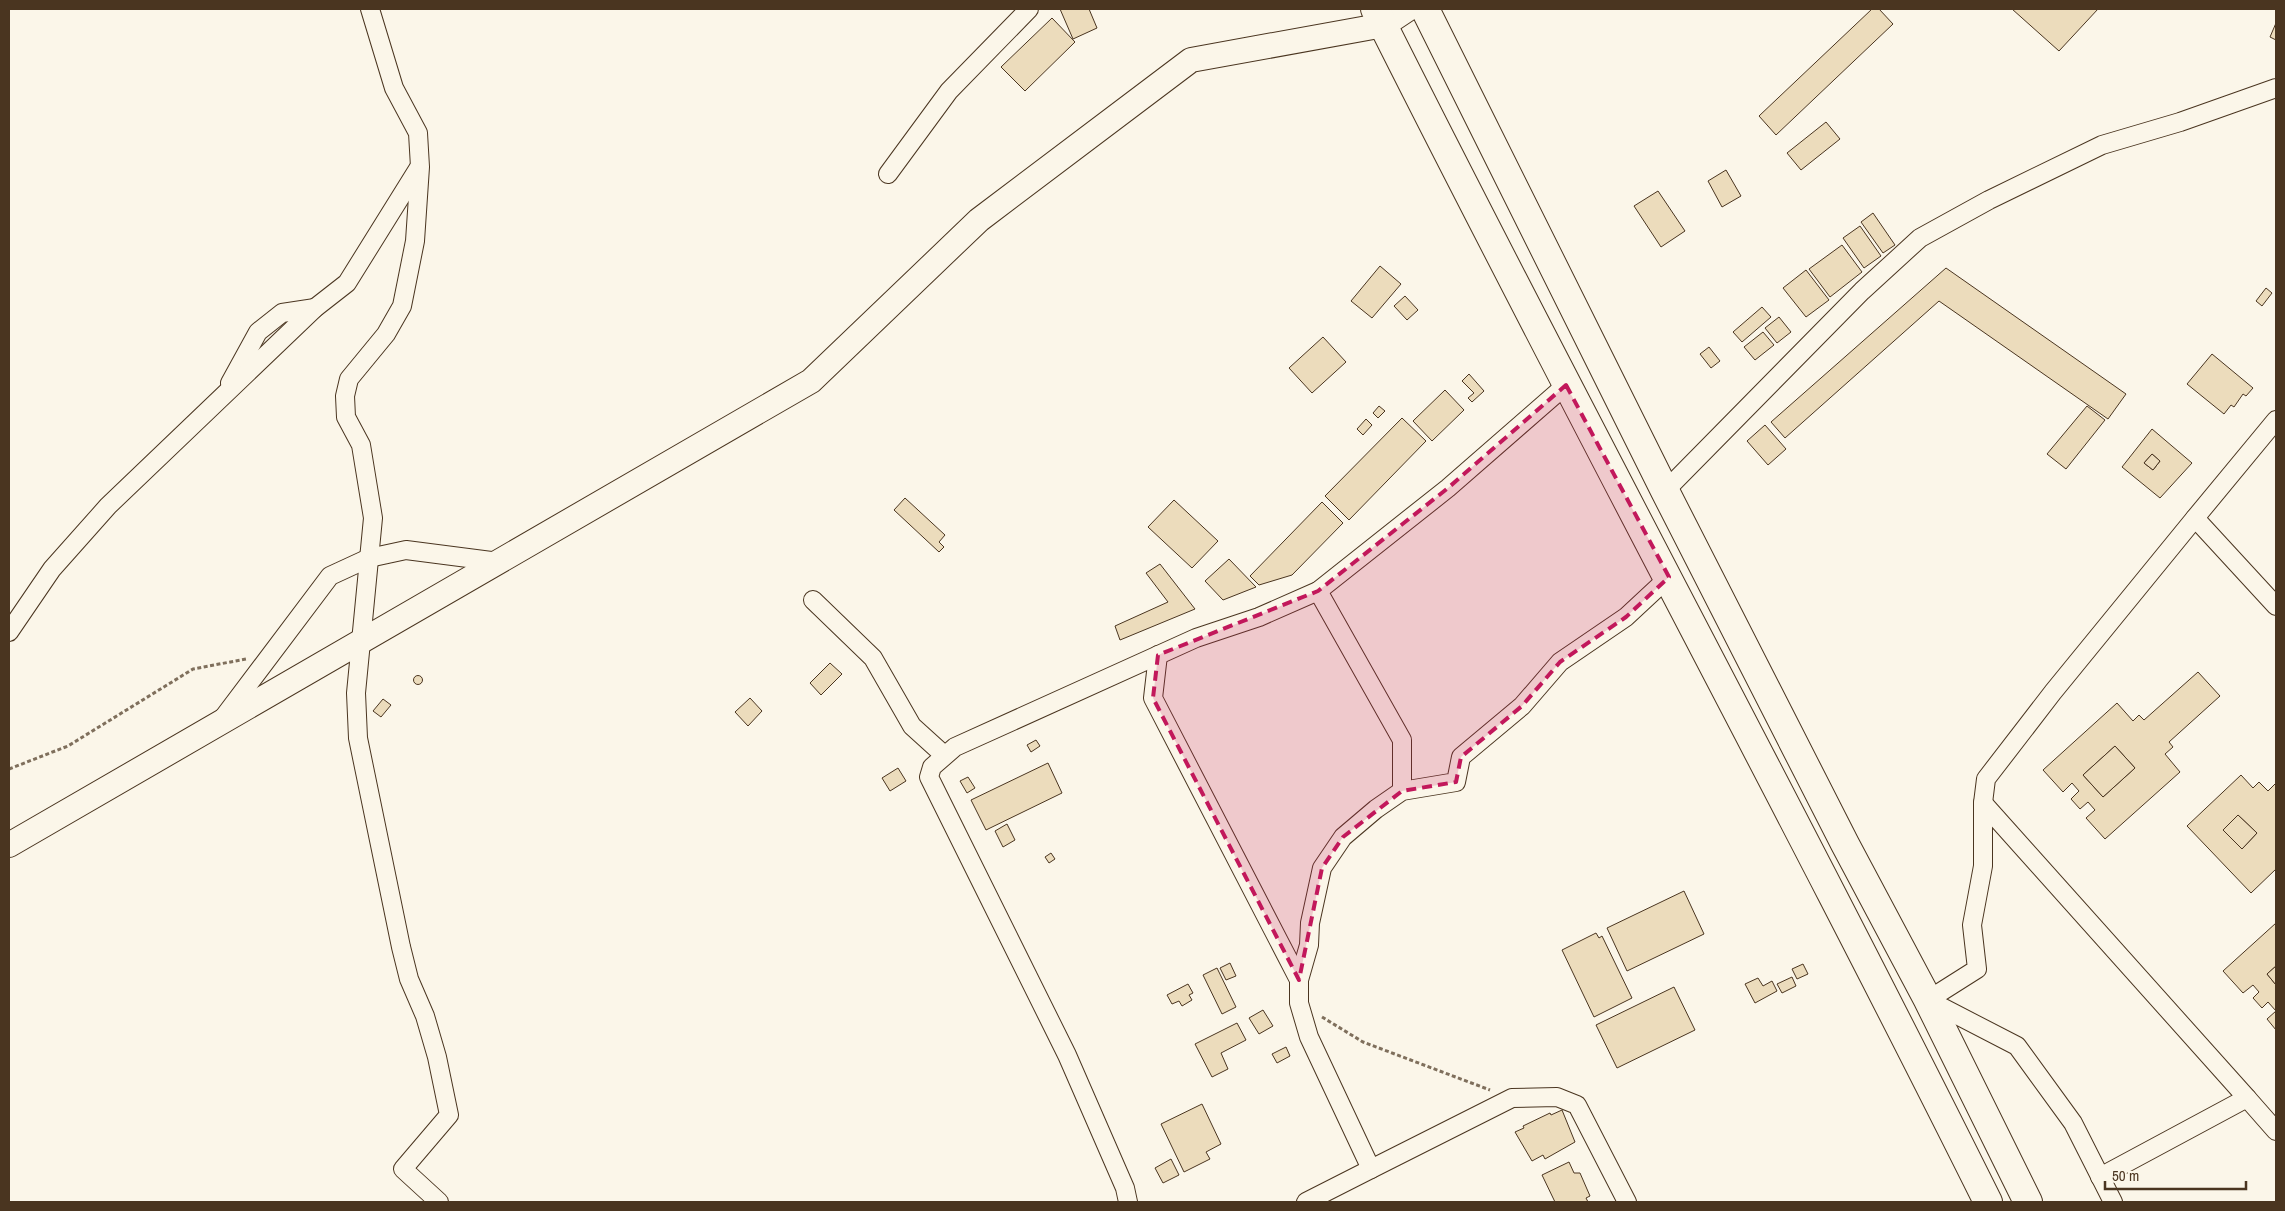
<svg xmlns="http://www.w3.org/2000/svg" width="2285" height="1211" viewBox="0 0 2285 1211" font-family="'Archivo Narrow',sans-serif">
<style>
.building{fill:#ecdcbc;stroke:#4a3520;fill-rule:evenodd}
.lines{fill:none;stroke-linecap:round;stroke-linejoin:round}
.minor-casing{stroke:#4a3520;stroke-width:20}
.secondary-casing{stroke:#4a3520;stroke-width:26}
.trunk-casing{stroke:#4a3520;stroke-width:30}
.path{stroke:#7f6f5c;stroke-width:3;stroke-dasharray:4 2.5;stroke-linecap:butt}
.minor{stroke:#fbf6e9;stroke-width:18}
.secondary{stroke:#fbf6e9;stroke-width:24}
.trunk{stroke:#fbf6e9;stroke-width:28}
.marked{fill:#c2185b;fill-opacity:0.2;stroke:#c2185b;stroke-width:4;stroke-dasharray:10 6;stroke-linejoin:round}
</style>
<rect width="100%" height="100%" fill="#fbf6e9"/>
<g class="building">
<path d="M1060,9H1089L1097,28L1073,39Z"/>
<path d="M1872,9H1879L1893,24L1776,135L1759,116Z"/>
<path d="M2012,9H2098L2059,51Z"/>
<path d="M1052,18L1075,42L1025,91L1001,67Z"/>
<path d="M2276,23V40L2270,37Z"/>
<path d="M1826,122L1840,139L1801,170L1787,153Z"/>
<path d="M1726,170L1741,196L1722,207L1708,181Z"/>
<path d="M1658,191L1685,231L1661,247L1634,206Z"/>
<path d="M1873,213L1895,245L1883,253L1861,222Z"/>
<path d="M1860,226L1881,256L1864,268L1843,238Z"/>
<path d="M1842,245L1862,272L1830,297L1809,269Z"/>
<path d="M1380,266L1401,284L1372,318L1351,301Z"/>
<path d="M1946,268L2126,394L2108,419L1939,301L1785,438L1771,422Z"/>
<path d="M1806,270L1829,300L1806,317L1783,288Z"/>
<path d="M2266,288L2272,293L2262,306L2256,301Z"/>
<path d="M1405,296L1418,310L1407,320L1394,306Z"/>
<path d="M1762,307L1771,317L1742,342L1733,332Z"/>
<path d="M1779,317L1791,332L1777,343L1765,328Z"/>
<path d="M1763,332L1774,345L1755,360L1744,347Z"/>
<path d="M1323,337L1346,362L1312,393L1289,368Z"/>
<path d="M1709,347L1720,361L1711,368L1700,354Z"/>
<path d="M2212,354L2253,388L2246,396L2243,394L2234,407L2231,405L2224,414L2187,384Z"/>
<path d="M1469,374L1484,391L1472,402L1468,398L1474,393L1462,381Z"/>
<path d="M1445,390L1464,410L1432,441L1413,421Z"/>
<path d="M1379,406L1385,411L1378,418L1373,413Z"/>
<path d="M2087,406L2105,420L2066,469L2047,454Z"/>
<path d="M1402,418L1426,441L1349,520L1325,496Z"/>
<path d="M1366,419L1372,425L1363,435L1357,429Z"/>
<path d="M1765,425L1786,449L1768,465L1747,441Z"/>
<path d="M2152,429L2192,463L2160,498L2122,467ZM2152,454L2160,461L2153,470L2144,463Z"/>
<path d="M2152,454L2160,461L2153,470L2144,463Z"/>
<path d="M905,498L945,535L939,542L944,547L939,552L894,510Z"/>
<path d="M1174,500L1218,541L1192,568L1148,527Z"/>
<path d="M1322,502L1343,523L1292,575L1259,585L1250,576Z"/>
<path d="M1229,559L1256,587L1223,600L1205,581Z"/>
<path d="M1160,564L1195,609L1120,640L1115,626L1168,602L1146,573Z"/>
<path d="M830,663L842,674L821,695L810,683Z"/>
<path d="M2198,672L2220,696L2169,742L2173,747L2165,754L2180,772L2105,839L2086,818L2095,810L2088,802L2080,809L2071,799L2079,791L2072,783L2063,792L2043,770L2117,703L2133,721L2139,715L2144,720ZM2115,746L2135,768L2103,797L2083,775Z"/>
<circle cx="418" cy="680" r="4.5"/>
<path d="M750,698L762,711L748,726L735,712Z"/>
<path d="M383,699L391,705L381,717L373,711Z"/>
<path d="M1036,740L1040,746L1031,752L1027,745Z"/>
<path d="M2115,746L2135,768L2103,797L2083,775Z"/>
<path d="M1048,763L1062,793L986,830L971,800Z"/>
<path d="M898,768L906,781L890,791L882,778Z"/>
<path d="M2241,775L2253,788L2259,782L2268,791L2276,783V869L2251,893L2187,826ZM2238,815L2257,833L2242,849L2223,830Z"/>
<path d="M968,777L975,788L967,793L960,781Z"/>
<path d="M2238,815L2257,833L2242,849L2223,830Z"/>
<path d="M1007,824L1015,840L1003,847L995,831Z"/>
<path d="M1051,853L1055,859L1049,863L1045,857Z"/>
<path d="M1684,891L1704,934L1627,971L1607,928Z"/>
<path d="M2276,923V966L2267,974L2276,985V1030L2267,1019L2276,1011L2268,1002L2262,1008L2253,998L2259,992L2253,985L2243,993L2223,971Z"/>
<path d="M1596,933L1599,938L1602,936L1632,998L1594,1017L1562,950Z"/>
<path d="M1230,963L1236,976L1226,980L1220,968Z"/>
<path d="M1803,964L1808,974L1797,979L1792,969Z"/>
<path d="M2276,966V985L2267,974Z"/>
<path d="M1217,968L1236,1007L1222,1014L1203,975Z"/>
<path d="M1792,977L1796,986L1782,993L1777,984Z"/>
<path d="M1758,978L1763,986L1772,981L1777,991L1755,1003L1745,984Z"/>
<path d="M1188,984L1193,993L1189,995L1192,1000L1182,1006L1179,1001L1172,1004L1167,995Z"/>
<path d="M1674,987L1695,1030L1617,1068L1596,1025Z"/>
<path d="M1263,1010L1273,1026L1259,1034L1249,1018Z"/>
<path d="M1237,1023L1246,1040L1221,1053L1228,1069L1212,1077L1195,1044Z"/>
<path d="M1286,1047L1290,1056L1277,1063L1272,1054Z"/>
<path d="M1202,1104L1221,1144L1206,1152L1210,1159L1184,1172L1161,1124Z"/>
<path d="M1562,1110L1575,1142L1545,1159L1543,1155L1532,1161L1515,1132L1524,1128L1523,1126L1550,1113L1551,1115Z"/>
<path d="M1171,1159L1179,1175L1163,1183L1155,1168Z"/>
<path d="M1569,1162L1574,1173H1580L1590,1196L1586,1198L1588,1202H1555L1542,1175Z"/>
</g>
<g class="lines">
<defs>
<g id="minor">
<path d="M370,9L394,88L418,133L420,167L415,241L402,306L386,334L349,379L345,396L346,417L361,445L373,518L356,693L358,738L401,947L409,979L425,1016L437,1057L449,1115L403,1169L439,1202"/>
<path d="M888,174L949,91L1029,9"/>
<path d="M230,383L258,332L282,313L315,308"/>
<path d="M2276,420L2195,518L2276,606"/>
<path d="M1665,491L1862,291L1920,238L1989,200L2102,145L2180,122L2276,88"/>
<path d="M1318,591L1402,740V791"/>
<path d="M813,600L873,658L912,726L944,755"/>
<path d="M9,632L52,569L108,506L315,308L347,283L418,169"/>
<path d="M1158,655L1153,698L1299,980"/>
<path d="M223,718L330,576L369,558L406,550L499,562"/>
<path d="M1983,803L2247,1098"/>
<path d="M1928,1000L1977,969L1972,925L1983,866V803L1986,779L2053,692L2195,518"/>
<path d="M1928,1000L2017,1046L2073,1123L2113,1202"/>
<path d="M1371,1169L1512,1098L1557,1097L1577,1105L1627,1202"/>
<path d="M2100,1177L2247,1098L2276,1131"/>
<path d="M1128,1202L1125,1188L1067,1055L929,777L932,767L955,747L1196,638L1259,617L1318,591L1448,488L1566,385"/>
<path d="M1306,1202L1371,1169L1309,1037L1299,1003V980L1309,945L1310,923L1322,868L1343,837L1376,809L1402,791L1456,782L1461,757L1522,706L1560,662L1626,617L1669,577"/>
</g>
<path id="secondary" d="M9,845L811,381L979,220L1191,60L1384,25L1408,9"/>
<g id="trunk">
<path d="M1375,9C1575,409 1789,802 1988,1202"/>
<path d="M1425,9L1665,491L1845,844L1928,1000L2028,1202"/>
</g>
</defs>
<use href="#minor" class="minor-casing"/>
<use href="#secondary" class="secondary-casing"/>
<use href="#trunk" class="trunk-casing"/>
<g class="path">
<path d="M9,769L68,746L193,669L246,659"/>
<path d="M1322,1017L1363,1042L1490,1090"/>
</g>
<use href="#minor" class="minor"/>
<use href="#secondary" class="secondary"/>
<use href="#trunk" class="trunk"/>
</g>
<path class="marked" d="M1566,385L1669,577L1626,617L1560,662L1522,706L1461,757L1456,782L1402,791L1343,837L1322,868L1299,980L1153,698L1158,655L1318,591L1448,488Z"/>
<rect width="2285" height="1211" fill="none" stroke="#4a3520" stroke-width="20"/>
<path d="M2105 1181v8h141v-8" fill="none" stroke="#4a3520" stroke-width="2.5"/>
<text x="2112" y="1181" font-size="15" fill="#4a3520" stroke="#fbf6e9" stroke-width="4" paint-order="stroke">50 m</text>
</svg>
